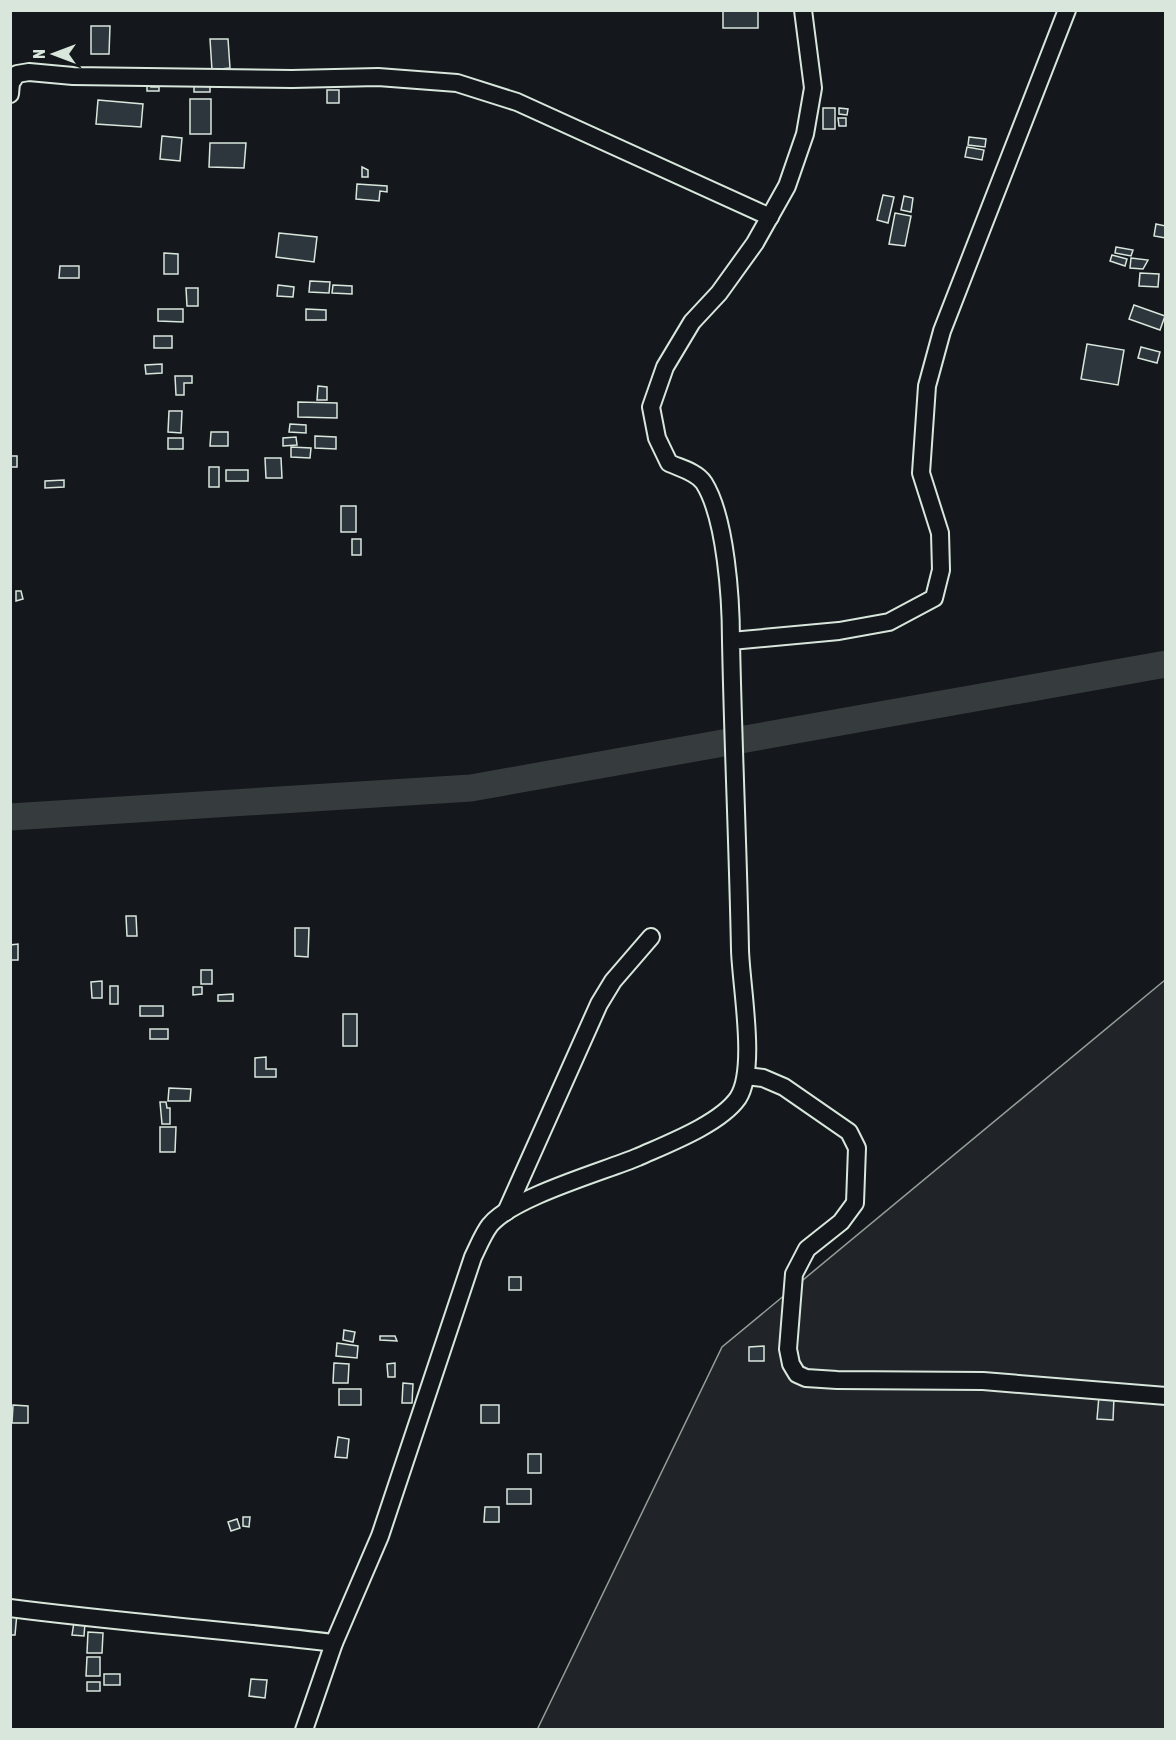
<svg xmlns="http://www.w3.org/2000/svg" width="1176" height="1740" viewBox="0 0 1176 1740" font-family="'Asap Condensed',sans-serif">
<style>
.green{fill:#202428;stroke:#939e99;stroke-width:1.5}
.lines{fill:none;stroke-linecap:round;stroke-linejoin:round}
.river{stroke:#363b3e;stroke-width:27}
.building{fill:#2c363c;stroke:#d8e6dc;stroke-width:1.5}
.minor-casing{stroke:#d8e6dc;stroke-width:20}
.minor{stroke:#14181c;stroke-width:16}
</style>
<rect width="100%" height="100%" fill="#14181c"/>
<path class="green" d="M1165,980V1729L537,1730L722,1347Z"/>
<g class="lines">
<path class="river" d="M10,817L471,788L1166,664"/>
</g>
<g class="building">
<rect x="723" y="10" width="35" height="18"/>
<path d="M91,26H110L109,54H91Z"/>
<path d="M210,39H228L230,68L212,70Z"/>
<path d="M147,84H151V87H159V91H147Z"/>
<rect x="194" y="84" width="16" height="8"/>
<rect x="327" y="90" width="12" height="13"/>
<rect x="190" y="99" width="21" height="35"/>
<path d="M98,100L143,104L141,127L96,124Z"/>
<rect x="823" y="108" width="12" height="21"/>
<path d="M839,108L848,109L847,115L839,114Z"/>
<path d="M838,118H846V126H839Z"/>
<path d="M162,136L182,138L180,161L160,159Z"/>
<path d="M969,137L986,139L985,147L968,145Z"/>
<path d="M210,143H246L244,168L209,167Z"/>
<path d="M967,147L984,150L982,160L965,157Z"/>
<path d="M362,167L368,170V177H362Z"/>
<path d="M357,184L387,186V192L380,191L379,201L356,199Z"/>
<path d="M883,195L894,197L888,223L877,220Z"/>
<path d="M904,196L913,198L911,212L901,210Z"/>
<path d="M895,213L911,216L905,246L889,244Z"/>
<path d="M1156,224L1166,226V238L1154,236Z"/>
<path d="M279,233L317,237L314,262L276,257Z"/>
<path d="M1116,247L1133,250L1131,256L1115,253Z"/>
<path d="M164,253L178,254V274H164Z"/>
<path d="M1112,255L1127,259L1125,266L1110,261Z"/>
<path d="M1131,258L1148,260L1143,269L1130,268Z"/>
<path d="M60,266H79V278H59Z"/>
<path d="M1140,273L1159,274L1158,287L1139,286Z"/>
<path d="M310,281L330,282L329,293L309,292Z"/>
<path d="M278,285L294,287L293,297L277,296Z"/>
<path d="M333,285L352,286V294L332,293Z"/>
<path d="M186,288H198V306H187Z"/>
<path d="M1134,305L1165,316L1160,330L1129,319Z"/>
<path d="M158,309H183V322L158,321Z"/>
<path d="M306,309L326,310V320H306Z"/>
<rect x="154" y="336" width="18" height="12"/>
<path d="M1087,344L1124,350L1118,385L1081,379Z"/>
<path d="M1141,347L1160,352L1157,363L1138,358Z"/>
<path d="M162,364V373L146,374L145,365Z"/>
<path d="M175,376H192V383H184V395H176Z"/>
<path d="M318,386L327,387V400H317Z"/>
<path d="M298,402L337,403V418L298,417Z"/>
<path d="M169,411H182L181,433L168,432Z"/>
<path d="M290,424L306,425V433L289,432Z"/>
<path d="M211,432H228V446H210Z"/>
<path d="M315,436L336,437V449L315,448Z"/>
<path d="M296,437L297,445L283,446V438Z"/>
<rect x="168" y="438" width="15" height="11"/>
<path d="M291,447L311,448L310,458L291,457Z"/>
<rect x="10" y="456" width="7" height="11"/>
<path d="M265,458H281L282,478H266Z"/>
<rect x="209" y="467" width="10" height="20"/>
<rect x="226" y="470" width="22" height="11"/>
<path d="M64,480V487L45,488V481Z"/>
<rect x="341" y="506" width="15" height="26"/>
<rect x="352" y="539" width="9" height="16"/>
<path d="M16,591H21L23,599L16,601Z"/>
<path d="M126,916H136L137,936H127Z"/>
<path d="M295,928H309L308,957L295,956Z"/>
<path d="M18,944V960H10V945Z"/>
<rect x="201" y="970" width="11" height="14"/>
<path d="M102,981V998H92L91,982Z"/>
<rect x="110" y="986" width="8" height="18"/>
<path d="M193,987H202V994L193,995Z"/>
<path d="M233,994V1001H218V995Z"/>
<rect x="140" y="1006" width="23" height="10"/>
<rect x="343" y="1014" width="14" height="32"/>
<rect x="150" y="1029" width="18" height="10"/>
<path d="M266,1057V1069H276V1077H255V1058Z"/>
<path d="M169,1088L191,1089L190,1101H168Z"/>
<path d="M160,1102H166L167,1108H170V1124H162Z"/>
<path d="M160,1127H176L175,1152H160Z"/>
<rect x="509" y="1277" width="12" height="13"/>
<path d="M344,1330L355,1332L353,1342L343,1340Z"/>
<path d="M380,1336H395L397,1341L380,1340Z"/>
<path d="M337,1343L358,1346L357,1358L336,1356Z"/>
<path d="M764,1346V1361H749V1347Z"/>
<path d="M334,1363L349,1364L348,1383H333Z"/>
<path d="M395,1363V1377H388L387,1364Z"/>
<path d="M403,1383L413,1384L412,1403H402Z"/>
<rect x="339" y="1389" width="22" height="16"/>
<path d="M1099,1396L1114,1397L1113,1420L1097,1419Z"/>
<path d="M13,1405L28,1406V1423H12Z"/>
<rect x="481" y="1405" width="18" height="18"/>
<path d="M338,1437L349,1439L347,1458L335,1457Z"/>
<rect x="528" y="1454" width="13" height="19"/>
<rect x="507" y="1489" width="24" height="15"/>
<path d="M485,1507H499V1522H484Z"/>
<path d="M243,1517H250L249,1527L243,1526Z"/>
<path d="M237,1519L240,1528L231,1531L228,1522Z"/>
<path d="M10,1612L17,1613L15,1635H10Z"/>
<path d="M74,1622L85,1623L84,1636L72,1635Z"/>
<path d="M88,1632L103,1633L102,1653H87Z"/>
<path d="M87,1657H100V1676H86Z"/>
<rect x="104" y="1674" width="16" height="11"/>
<path d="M251,1679L267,1680L265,1698L249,1696Z"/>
<rect x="87" y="1682" width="13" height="9"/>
</g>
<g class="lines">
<defs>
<g id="minor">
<path d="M10,94L11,83L17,74L29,72L73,76L292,79L378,77L457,83L517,102L770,217"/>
<path d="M731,641C731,600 726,518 704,483C697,472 680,468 669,463L657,438L651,407L665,367L692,322L719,293L755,243L787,186L805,134L813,88L803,10"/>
<path d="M746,1076L763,1078L784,1087L849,1132L857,1148L855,1203L841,1222L807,1249L794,1274L788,1349L791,1364L797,1374L806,1378L837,1380L983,1381L1166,1396"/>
<path d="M506,1212L599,1004L613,981L651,937"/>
<path d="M10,1608C118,1622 226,1630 334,1643"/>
<path d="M304,1730L334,1643L380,1536L473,1257C478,1247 483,1234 490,1225C513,1197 602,1172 638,1157C667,1144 720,1124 738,1098C757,1069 741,986 740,950C738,847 733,744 731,641L839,631L889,622L934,598L941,570L940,533L921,473L927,386L942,331L1067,10"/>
</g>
</defs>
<use href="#minor" class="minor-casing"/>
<use href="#minor" class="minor"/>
</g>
<rect width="1176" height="1740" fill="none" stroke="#d8e6dc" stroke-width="24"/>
<g transform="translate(54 54) rotate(270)" stroke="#14181c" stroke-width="4.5" paint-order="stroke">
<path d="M0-4.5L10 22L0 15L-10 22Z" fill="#d8e6dc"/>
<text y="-9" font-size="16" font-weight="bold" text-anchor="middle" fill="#d8e6dc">N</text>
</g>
</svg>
